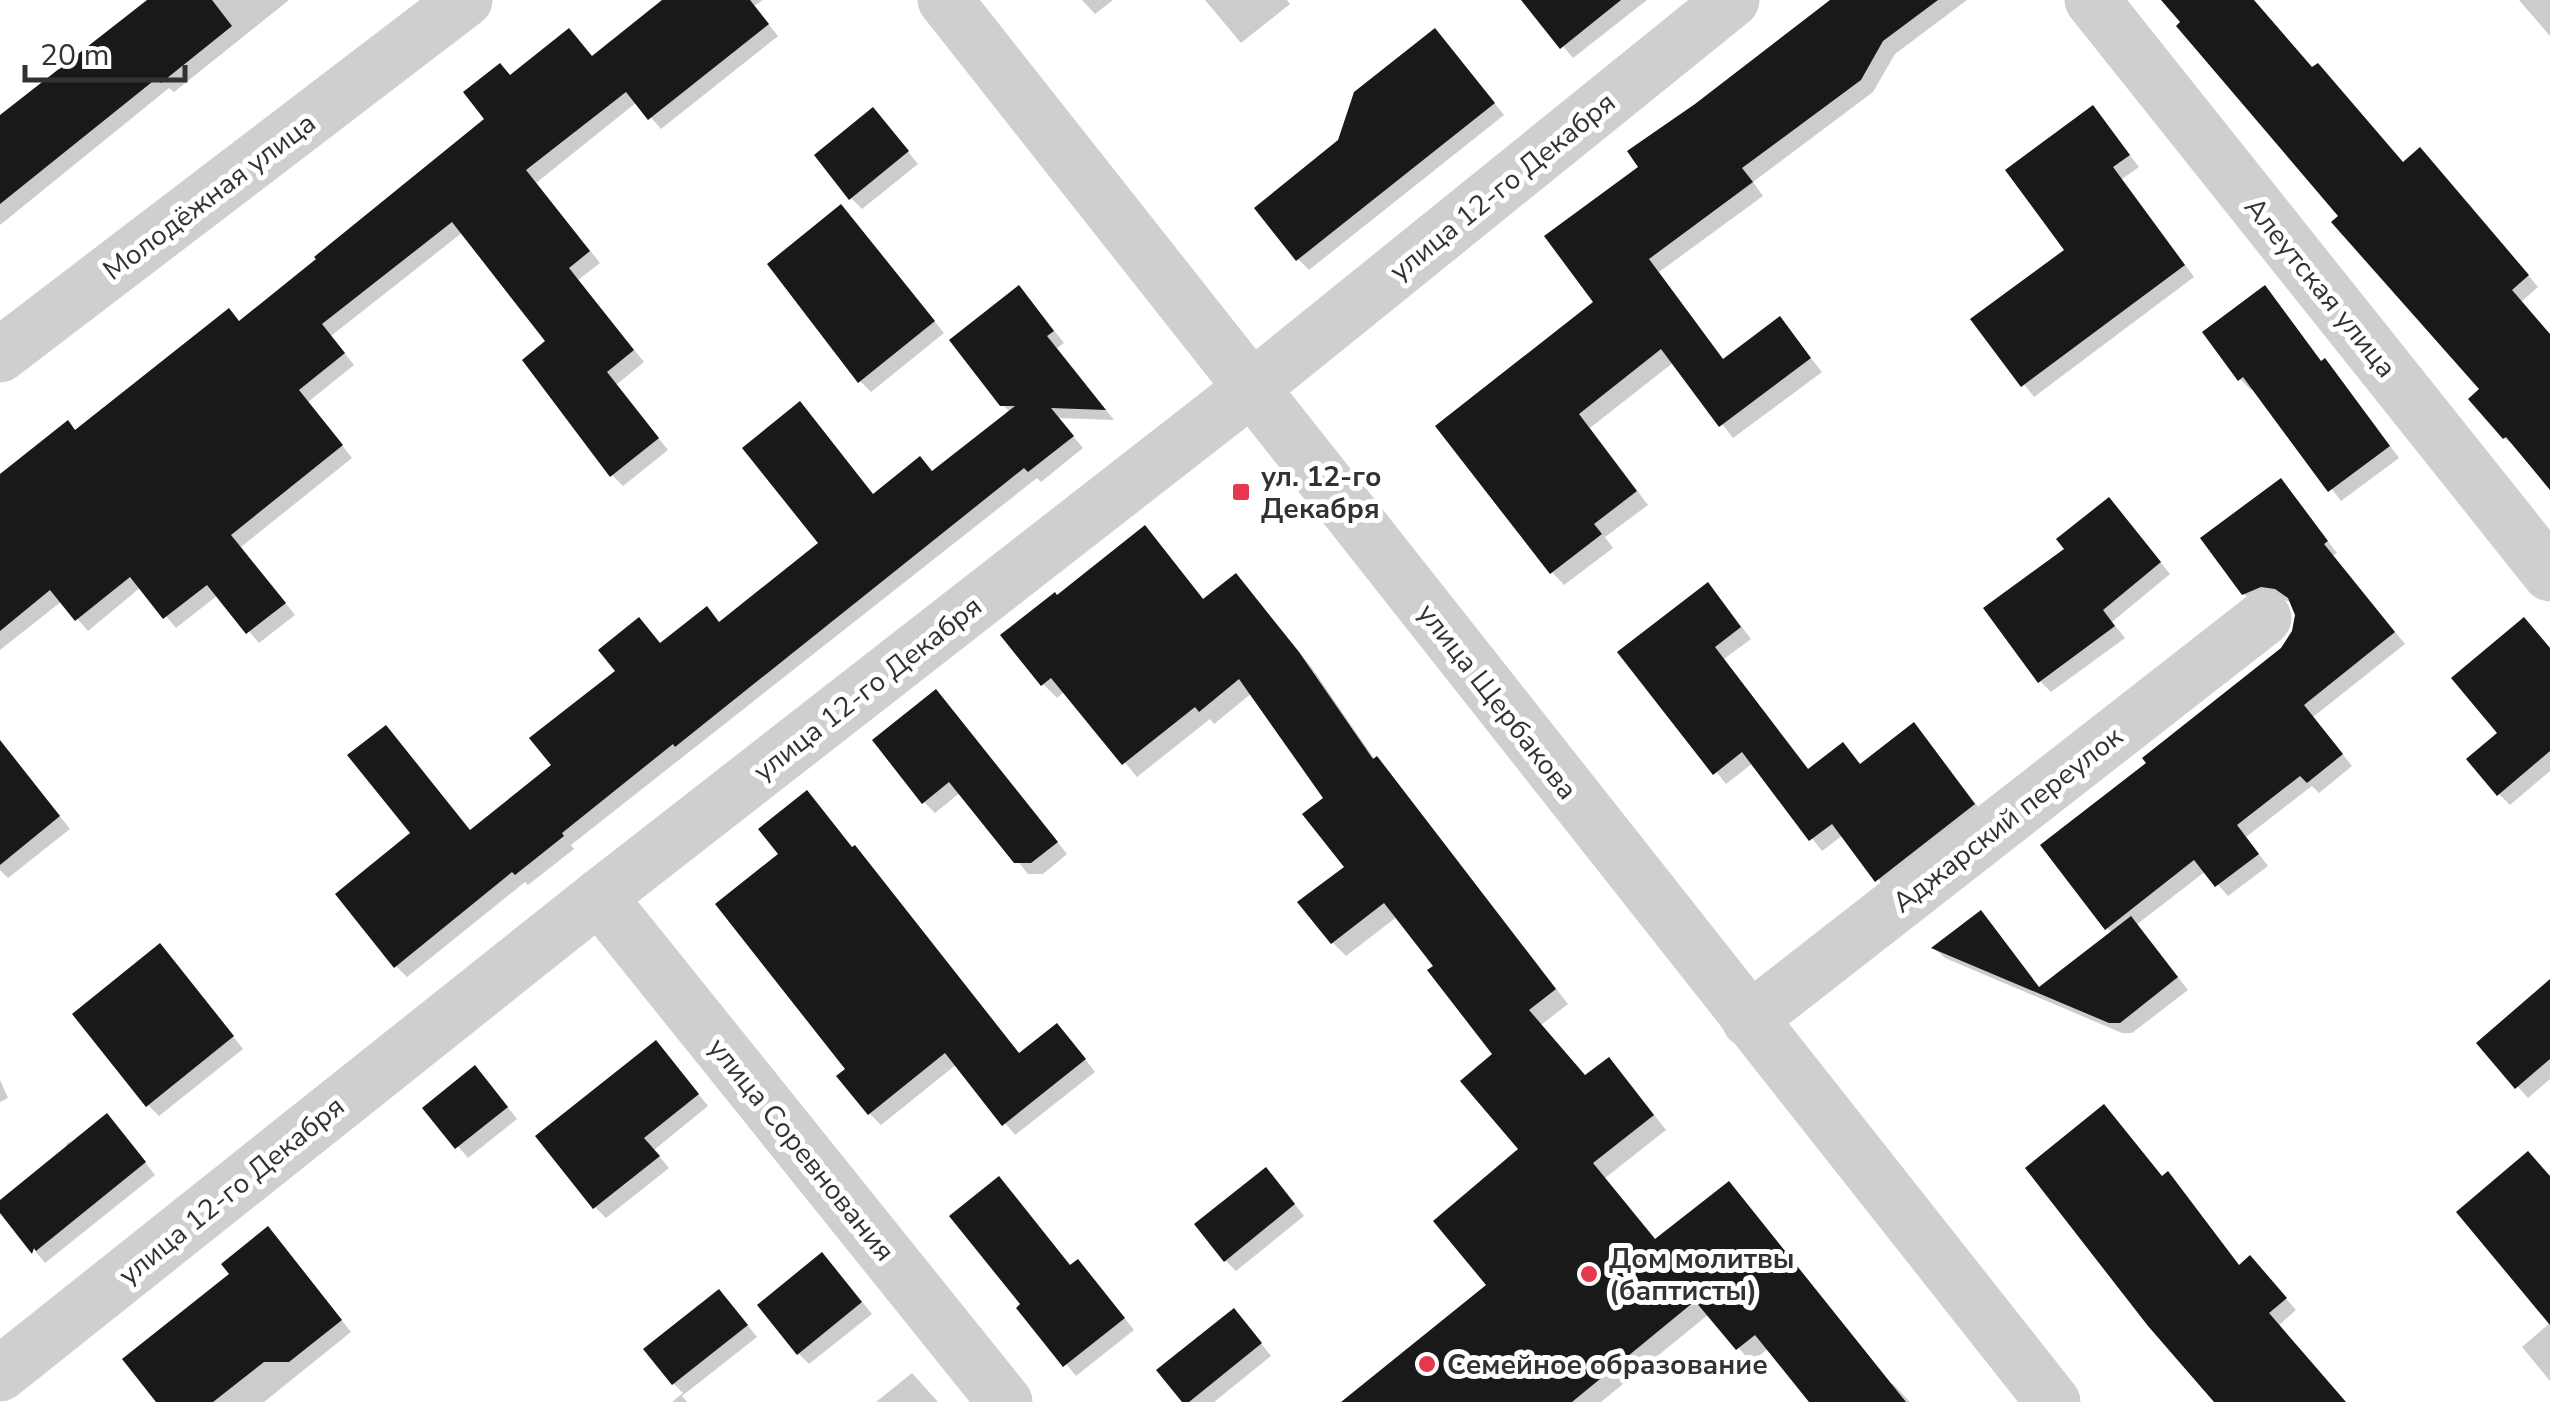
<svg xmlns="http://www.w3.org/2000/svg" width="2550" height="1402" viewBox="0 0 2550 1402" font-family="'Nunito Sans',sans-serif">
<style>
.shadow{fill:#0003}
.building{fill:#191919}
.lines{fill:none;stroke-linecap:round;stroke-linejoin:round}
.minor{stroke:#cfcfcf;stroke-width:55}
.tertiary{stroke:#cfcfcf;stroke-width:55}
.poi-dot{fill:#e6374d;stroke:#fff;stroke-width:4}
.labels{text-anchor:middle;stroke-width:10;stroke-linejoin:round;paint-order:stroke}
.street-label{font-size:28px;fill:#323232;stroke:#fff}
.poi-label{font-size:28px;font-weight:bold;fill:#323232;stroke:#fff;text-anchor:start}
</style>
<rect width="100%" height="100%" fill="#fff"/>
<g class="shadow">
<path d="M150,0H289L174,92L169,88L0,225V119Z"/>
<path d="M666,0H763L754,6L778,36L661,129L637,102L536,183L600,263L578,280L644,362L616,385L668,450L623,486L612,475L548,342L463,232L331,336L354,365L308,402L352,458L241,547L295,615L259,643L218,595L176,628L141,587L88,631L62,601L0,650V477L76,433L241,323L488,119L511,77L593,58Z"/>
<path d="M1082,0H1113L1095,14Z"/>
<path d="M1205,0H1287L1290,4L1241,43Z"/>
<path d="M1524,0H1647L1573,58Z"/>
<path d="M1835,0H1967L1895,54L1873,92L1753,182L1763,196L1659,272L1724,361L1780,320L1822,372L1733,438L1674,362L1590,428L1648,505L1605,537L1613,548L1564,585L1552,572L1596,303L1642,167L1696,106Z"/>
<path d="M2164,0H2253L2313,70L2404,164L2467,202L2538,287L2521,302L2550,336V486L2517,447L2504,438L2483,389Z"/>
<path d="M2519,0H2550V36Z"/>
<path d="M1445,42L1504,115L1309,270L1298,259L1340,141Z"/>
<path d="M2093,108L2139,167L2122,179L2194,277L2034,397L1974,320L2068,250Z"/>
<path d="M884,122L918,164L862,209L851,198Z"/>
<path d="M852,218L944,333L871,392L860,381Z"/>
<path d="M1029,299L1064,343L1057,348L1114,420L1058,418L1083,448L1041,482L1037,478L571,845L574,849L528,885L525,882L407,977L396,966L471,833L554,766L661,645L720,624L822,543L874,496L934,474L1011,413L1002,404Z"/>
<path d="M2205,332L2323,363L2336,373L2399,458L2341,501L2254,388L2251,390L2240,379Z"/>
<path d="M2281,481L2337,553L2333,556L2405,644L2313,717L2352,766L2319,793L2312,786L2246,837L2268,866L2228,896L2206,871L2136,925L2188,990L2132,1033H2122L1945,958L1934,948L2040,989L2112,933L2107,928L2150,764L2283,649L2295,632L2298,614L2292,602L2273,597L2255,605L2244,594Z"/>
<path d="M2119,511L2170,574L2112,622L2125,638L2051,692L2040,681Z"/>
<path d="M1158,542L1205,601L1236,576L1249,590L1312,668L1375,760L1390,773L1568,1004L1541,1025L1586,1078L1622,1074L1666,1130L1605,1178L1657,1241L1894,1385L1910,1402H1812L1769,1348L1751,1362L1709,1314L1601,1402H1345L1489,1285L1522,1150L1495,1054L1398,916L1346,956L1332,942L1347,867L1326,798L1252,693L1214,724L1210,719L1137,777L1065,691L1057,698L1043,684L1058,598Z"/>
<path d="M1719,597L1751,639L1724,659L1810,771L1861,766L1924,736L1985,816L1888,891L1843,835L1822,851L1753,763L1726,784L1621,652Z"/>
<path d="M2550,650V771L2510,805L2499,794L2500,733Z"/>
<path d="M947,704L1067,854L1043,874H1028L961,792L935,813L924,802Z"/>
<path d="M0,741L70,829L8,878L0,870Z"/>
<path d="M853,849L1020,1055L1068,1037L1095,1072L1015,1135L957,1064L881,1125L870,1114L849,1069Z"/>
<path d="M171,957L243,1049L159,1116L148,1105Z"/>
<path d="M2550,983V1079L2528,1098L2479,1043Z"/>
<path d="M667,1055L708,1106L654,1150L669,1168L606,1218L595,1207Z"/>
<path d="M486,1079L517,1119L468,1158L426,1108Z"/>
<path d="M0,1080L8,1098L0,1102Z"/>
<path d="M118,1128L155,1175L45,1263L0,1209V1203L52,1193L67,1143Z"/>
<path d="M1277,1181L1304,1216L1236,1271L1225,1260Z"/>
<path d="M279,1241L351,1332L264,1402H159Z"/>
<path d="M833,1266L872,1314L809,1364L798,1353Z"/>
<path d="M1071,1267L1088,1273L1134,1330L1076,1376L1020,1308Z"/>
<path d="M2240,1267L2261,1270L2296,1310L2278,1326L2344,1402H2216Z"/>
<path d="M730,1303L757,1337L682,1396L687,1402H672L683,1393L673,1383Z"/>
<path d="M1244,1322L1271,1356L1214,1402H1186Z"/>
<path d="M2550,1323V1381L2522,1347Z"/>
<path d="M912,1373L938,1402H876Z"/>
</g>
<g class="building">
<path d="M147,0H212L232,26L161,83L157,78L0,204V115Z"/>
<path d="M662,0H750L769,24L648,120L626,92L526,170L590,251L569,268L634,350L607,372L659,438L610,477L522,360L545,341L452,222L322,324L345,353L299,390L343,445L231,535L286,603L246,634L207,585L163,619L130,577L75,621L50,590L0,631V474L68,420L75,430L229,308L239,321L316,259L314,257L484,119L463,92L500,63L510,75L569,28L592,56Z"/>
<path d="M1521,0H1621L1560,49Z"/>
<path d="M1830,0H1938L1883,41L1861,80L1742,168L1753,182L1649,259L1723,359L1780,316L1811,358L1719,427L1661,349L1579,414L1637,491L1594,524L1602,534L1550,574L1435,426L1593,302L1544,236L1638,167L1627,151L1695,104Z"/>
<path d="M2161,0H2254L2312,67L2318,63L2403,162L2420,147L2529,275L2512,290L2550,334V490L2506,437L2503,439L2468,399L2479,389L2331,222L2338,216L2176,26L2180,22Z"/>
<path d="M1435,28L1495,103L1296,261L1254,208L1338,140L1354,92Z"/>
<path d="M2093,105L2130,155L2113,167L2185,265L2021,387L1970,319L2064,250L2005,170Z"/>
<path d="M873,107L909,151L849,200L814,155Z"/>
<path d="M841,204L935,321L858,383L767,264Z"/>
<path d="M1019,285L1054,331L1047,336L1106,410L1051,408L1074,436L1028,472L1024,468L675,747L673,744L562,833L564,836L515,875L512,872L394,968L335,894L410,833L347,755L386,725L470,830L551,765L529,738L615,671L598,650L639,617L660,643L707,606L719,622L818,543L742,448L800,401L873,494L920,456L932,471L1015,406H1000L949,340Z"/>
<path d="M2265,285L2321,361L2325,358L2390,446L2328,492L2243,377L2238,381L2202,332Z"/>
<path d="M2281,478L2328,541L2324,544L2395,632L2304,705L2343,754L2307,783L2300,776L2237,825L2259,854L2215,887L2194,860L2105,930L2040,845L2146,763L2142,758L2281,648L2292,631L2295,615L2288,598L2275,589L2261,587L2242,595L2200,538Z"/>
<path d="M2109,497L2161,562L2103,610L2115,626L2038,683L1983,608L2064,549L2056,539Z"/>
<path d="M1145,525L1203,599L1236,573L1299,652L1373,759L1377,756L1556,989L1529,1010L1585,1075L1609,1057L1654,1115L1593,1163L1655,1239L1729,1181L1906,1402H1809L1755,1335L1736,1350L1695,1301L1572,1402H1341L1486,1285L1433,1221L1518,1149L1460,1081L1492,1054L1427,970L1433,966L1384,903L1331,944L1297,902L1344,867L1302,814L1323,798L1239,679L1199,712L1195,707L1122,765L1051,678L1041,686L1000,635L1055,592L1057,595Z"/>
<path d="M1708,582L1741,627L1715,647L1808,769L1843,742L1860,764L1914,722L1975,804L1875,882L1832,824L1809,841L1742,752L1713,775L1617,652Z"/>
<path d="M2524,617L2550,648V751L2497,796L2466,759L2497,733L2451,678Z"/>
<path d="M936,689L1058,842L1031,863H1014L949,782L922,804L872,740Z"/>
<path d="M0,740L60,816L0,865Z"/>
<path d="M807,790L852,847L855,845L1019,1053L1057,1023L1086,1059L1002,1126L945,1053L868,1115L836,1076L845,1069L715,904L778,854L758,829Z"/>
<path d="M1981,910L2039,987L2131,916L2178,977L2120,1023H2109L1931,948Z"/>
<path d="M160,943L234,1036L146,1107L72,1014Z"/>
<path d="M2550,979V1059L2515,1089L2476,1043Z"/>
<path d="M656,1040L699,1094L644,1138L660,1156L593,1209L535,1136Z"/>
<path d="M475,1065L508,1107L455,1149L422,1108Z"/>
<path d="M2104,1104L2162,1176L2168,1171L2239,1265L2250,1255L2287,1298L2269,1313L2346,1402H2214L2148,1326L2025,1168Z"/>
<path d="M107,1113L146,1162L36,1251L34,1248L32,1254L0,1213V1200Z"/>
<path d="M2528,1151L2550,1176V1325L2456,1212Z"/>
<path d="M1266,1167L1295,1204L1224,1262L1194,1224Z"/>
<path d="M999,1176L1070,1265L1078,1259L1125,1318L1063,1367L1016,1308L1020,1304L949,1216Z"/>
<path d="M268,1226L342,1320L289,1362H264L213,1402H156L122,1359L229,1274L221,1264Z"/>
<path d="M822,1252L862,1302L797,1355L757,1305Z"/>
<path d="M719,1289L748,1325L672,1385L643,1349Z"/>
<path d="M1234,1308L1262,1343L1189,1402H1182L1156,1370Z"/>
</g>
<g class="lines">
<g class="minor">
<path d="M2092,0L2550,574"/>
<path d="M0,355L465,0"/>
<path d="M599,897L1005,1402"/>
<path d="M1749,1020L2264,618"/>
<path d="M0,1374L599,897L1252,388L1732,0"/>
</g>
<path class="tertiary" d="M945,0L2053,1402"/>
</g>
<g class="poi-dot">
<rect x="1231" y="482" width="20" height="20" rx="5"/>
<circle cx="1589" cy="1274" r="10"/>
<circle cx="1427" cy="1364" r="10"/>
</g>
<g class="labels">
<g class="street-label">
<text transform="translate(1502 186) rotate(-39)" y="10">улица 12-го Декабря</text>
<text transform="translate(209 196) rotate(-37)" y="10">Молодёжная улица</text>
<text transform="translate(2321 287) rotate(51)" y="10">Алеутская улица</text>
<text transform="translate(867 688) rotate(-38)" y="10">улица 12-го Декабря</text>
<text transform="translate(1498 701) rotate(52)" y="10">улица Щербакова</text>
<text transform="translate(2007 819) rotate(-38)" y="10">Аджарский переулок</text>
<text transform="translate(802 1149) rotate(51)" y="10">улица Соревнования</text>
<text transform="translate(231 1190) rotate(-39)" y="10">улица 12-го Декабря</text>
</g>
<g class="poi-label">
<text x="1261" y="486">ул. 12-го<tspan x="1261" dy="32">Декабря</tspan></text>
<text x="1609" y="1268">Дом молитвы<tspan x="1609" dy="32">(баптисты)</tspan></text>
<text x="1447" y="1374">Семейное образование</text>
</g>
</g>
<path d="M25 65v15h160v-15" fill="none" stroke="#323232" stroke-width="5"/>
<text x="40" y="65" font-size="30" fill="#323232" stroke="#ffffff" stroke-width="8" paint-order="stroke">20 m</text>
</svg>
